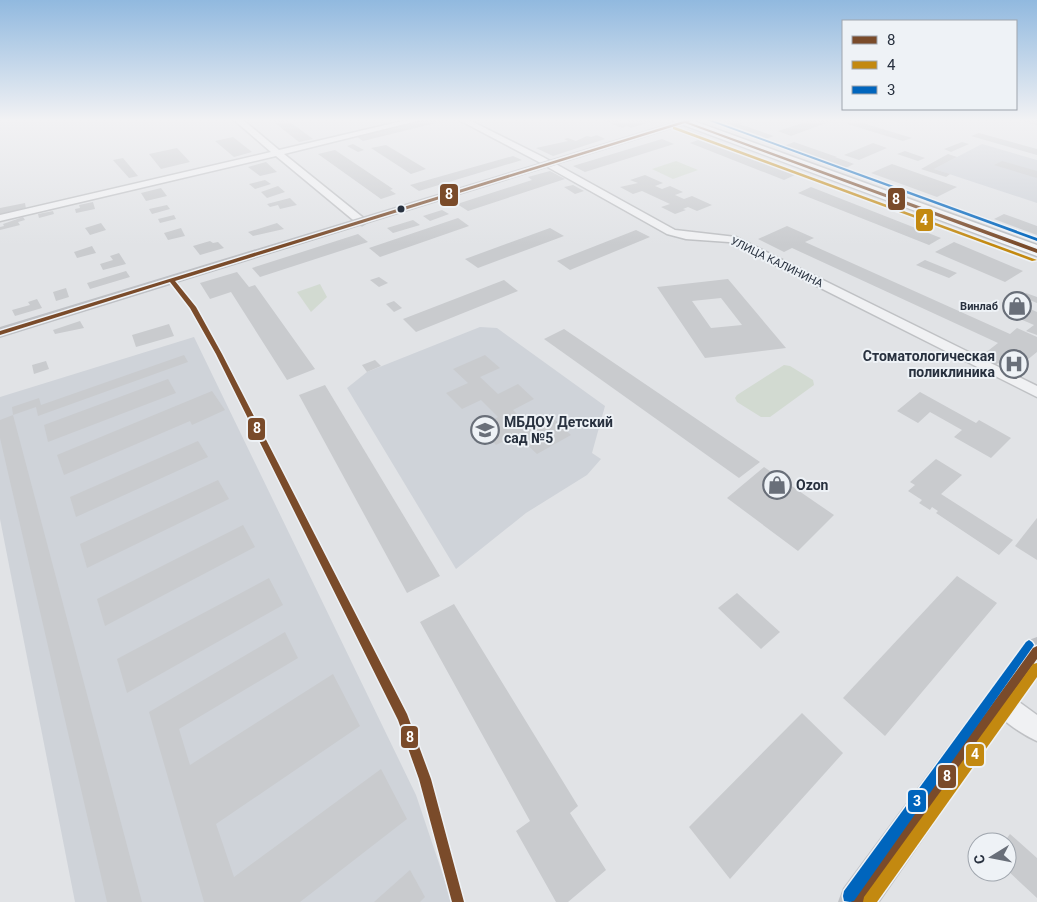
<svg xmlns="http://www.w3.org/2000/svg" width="1037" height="902" viewBox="0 0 1037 902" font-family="Roboto,sans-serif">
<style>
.built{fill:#cfd3d9}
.green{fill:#d2dad1}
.building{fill:#c9cbce;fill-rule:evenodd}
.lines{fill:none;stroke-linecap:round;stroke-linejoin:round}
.minor-casing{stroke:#bfc1c4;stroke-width:3}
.primary-casing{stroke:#bdc0c4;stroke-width:3}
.minor{fill:#f0f1f3;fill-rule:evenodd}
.secondary{fill:#bfc1c5;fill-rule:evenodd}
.primary{fill:#f5f5f6;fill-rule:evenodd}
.bus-1-casing{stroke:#eef2f6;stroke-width:3}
.bus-2-casing{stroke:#eef2f6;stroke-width:3}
.bus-3-casing{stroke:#eef2f6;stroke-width:3}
.bus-1{fill:#7a4b2a;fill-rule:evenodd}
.bus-2{fill:#c38910;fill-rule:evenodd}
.bus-3{fill:#0065bd;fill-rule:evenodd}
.bus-dot{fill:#28313f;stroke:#eef2f6;stroke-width:2}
.labels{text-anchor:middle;stroke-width:4;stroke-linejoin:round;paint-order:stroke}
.far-street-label{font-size:11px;fill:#28313f;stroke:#eef2f6}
.far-poi-label{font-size:11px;font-weight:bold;fill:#28313f;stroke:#eef2f6;text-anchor:end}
.poi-label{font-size:14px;font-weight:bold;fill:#28313f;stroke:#eef2f6;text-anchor:start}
.line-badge{stroke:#eef2f6;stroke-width:2}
.badge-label{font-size:14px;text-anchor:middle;font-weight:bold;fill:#fff}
</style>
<rect width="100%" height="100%" fill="#e1e3e6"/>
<g class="built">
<path d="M982,144L1037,160V203L934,169Z"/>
<path d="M480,327L497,328L605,406L592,453L601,459L587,475L526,513L456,569L347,388L367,372Z"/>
<path d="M194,337L416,795L452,902H75L0,519V397Z"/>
</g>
<g class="green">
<path d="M676,161L698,170L673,179L652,169Z"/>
<path d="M320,284L327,297L311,312L297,292Z"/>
<path d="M784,365L790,366L813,380L814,385L770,417H761L737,402L735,398L737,395Z"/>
</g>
<g class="building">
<path d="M270,119H286L313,139L299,142Z"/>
<path d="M600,119H613L620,122L634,121L630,119L656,120L631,128L627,126L622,128Z"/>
<path d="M722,119H731L742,123L739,124L774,136L763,140L728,128L734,126L718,120Z"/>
<path d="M815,119H837L791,136L778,131Z"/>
<path d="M1037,119V125L1017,120V119Z"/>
<path d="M425,120H448L363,141L356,136Z"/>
<path d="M856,121L912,138L903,141L847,124Z"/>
<path d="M687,129L703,135L698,137L701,139L795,175L784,180L690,143L698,140L677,132Z"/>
<path d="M979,133L1037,149V155L971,136Z"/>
<path d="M597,135L605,139L553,156L536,148L568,141L564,139L568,138L576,141L587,136L591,137Z"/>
<path d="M233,137L252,152L234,157L215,141Z"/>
<path d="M662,139L674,144L585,172L573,166Z"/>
<path d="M794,142L837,157H835L854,164L841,170L819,162L823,160L784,146Z"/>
<path d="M962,142L969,144L951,152L944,149Z"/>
<path d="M873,143L887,148L859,160L844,155Z"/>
<path d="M353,144L364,150L358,152L347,146Z"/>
<path d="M386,145L426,169L411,174L371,148Z"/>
<path d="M177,148L190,162L161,169L149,154Z"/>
<path d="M335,150L393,189L390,190L396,194L381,199L318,154Z"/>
<path d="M905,151L925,158L918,161L897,154Z"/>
<path d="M948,154L957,157L934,169L950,174L946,177L921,169Z"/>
<path d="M513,156L522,160L419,191L410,185Z"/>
<path d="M123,158L138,176L129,178L113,160Z"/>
<path d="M1002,161L1037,171V178L994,165Z"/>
<path d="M266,162L277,172L260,176L248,167Z"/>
<path d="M892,164L957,187L937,197L871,173Z"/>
<path d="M550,171L565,179L468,211L457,204L532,180L528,177Z"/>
<path d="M645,175L663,183L655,186L662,189L670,186L683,192L675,195L684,199L692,196L712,205L697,211L688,207L683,209L686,210L675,214L661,207L670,204L642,191L633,194L620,187L638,183L630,180Z"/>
<path d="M265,180L271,184L255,189L249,184Z"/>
<path d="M573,185L584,191L575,194L564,187Z"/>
<path d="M278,186L285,192L267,198L261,192Z"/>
<path d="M811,187L941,238L929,245L798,193Z"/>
<path d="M161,188L167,196L146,201L141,193Z"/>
<path d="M290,198L297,205L280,209L278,205L270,207L267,204Z"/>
<path d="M93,202L95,209L76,213L75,209L80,208L79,205Z"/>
<path d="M25,203L26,209L0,214V208Z"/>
<path d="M167,205L170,209L152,214L149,209Z"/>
<path d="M442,210L449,214L430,221L423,216Z"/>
<path d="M53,211L54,214L39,218L38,214Z"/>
<path d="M1004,214L1037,226V235L994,219Z"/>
<path d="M174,215L176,219L160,223L158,219Z"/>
<path d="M23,217L25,220L18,222L20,225L0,230V227L4,226L3,224Z"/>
<path d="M458,218L469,226L380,257L369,248Z"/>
<path d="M413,220L420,225L393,233L387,228Z"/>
<path d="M101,223L106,230L90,235L85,228Z"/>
<path d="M277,223L284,229L253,236L248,232Z"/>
<path d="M787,226L814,238L805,242L1010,334L1017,328L1037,337V352L1016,369L1005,364L1003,366L998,363L996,365L980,357L998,343L792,248L784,252L758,239Z"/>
<path d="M181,228L185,236L168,240L164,233Z"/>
<path d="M550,228L564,236L478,268L465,259Z"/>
<path d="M636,230L650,237L570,270L557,261Z"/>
<path d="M358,234L368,242L260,277L252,268Z"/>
<path d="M210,241L213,243L218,242L224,248L200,255L193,246Z"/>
<path d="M954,242L1023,271L1005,282L935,252Z"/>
<path d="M92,246L96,253L77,258L74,252Z"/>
<path d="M119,253L126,264L103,270L100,264L113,260L110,256Z"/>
<path d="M925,260L957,273L949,278L916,265Z"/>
<path d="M126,271L130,277L90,289L87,283Z"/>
<path d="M237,272L249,287L255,285L315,369L287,380L231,292L210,299L200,283Z"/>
<path d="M379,277L388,283L379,287L370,280Z"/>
<path d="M728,279L786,348L705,358L657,287ZM721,298L742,325L711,328L692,301Z"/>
<path d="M504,280L518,291L416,332L403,319Z"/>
<path d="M66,288L69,297L56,301L53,292Z"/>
<path d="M1026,293L1037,297V303L1022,297Z"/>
<path d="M37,299L42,308L15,316L12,310L30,305L28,302Z"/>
<path d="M394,301L402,308L394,312L386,304Z"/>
<path d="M1014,302L1037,312V335L1026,331L1034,325L1002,311Z"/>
<path d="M80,321L84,328L55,334L53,330Z"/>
<path d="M169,324L174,336L136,347L132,335Z"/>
<path d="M564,329L760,462L739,478L544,339Z"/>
<path d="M184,355L188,362L38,416L36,407L13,415L142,902H107L0,438V420L13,415L12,407L39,398L41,405Z"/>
<path d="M485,355L500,368L480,377L498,394L518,384L534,399L513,410L532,429L553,418L571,435L537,454L517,435L496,445L479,427L498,417L481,400L462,409L446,393L468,383L453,369Z"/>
<path d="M375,360L381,366L367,372L362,365Z"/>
<path d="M46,361L49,369L34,374L32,365Z"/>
<path d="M168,379L176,393L48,442L44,425Z"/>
<path d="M325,385L440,576L407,593L299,395Z"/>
<path d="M212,391L225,410L192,425L190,421L64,475L57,455Z"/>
<path d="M920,392L976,423L979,420L1011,438L991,458L954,437L962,430L930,412L918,423L897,411Z"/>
<path d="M198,441L208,457L76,517L70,497Z"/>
<path d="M936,459L962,475L941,494L1013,540L999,555L936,513L938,511L932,507L930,510L919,503L922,500L908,491L915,485L910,482Z"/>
<path d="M764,467L834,515L798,551L727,498Z"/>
<path d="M218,480L229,499L87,568L80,544Z"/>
<path d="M1037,518V560L1015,546Z"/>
<path d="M243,525L255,547L105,626L97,599Z"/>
<path d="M957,576L997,603L885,736L843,698Z"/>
<path d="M269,578L283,605L127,693L117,659Z"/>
<path d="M737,593L780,632L761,649L718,608Z"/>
<path d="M454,604L578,806L570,813L606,870L568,902H556L516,831L530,821L420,622Z"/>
<path d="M285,632L298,658L179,729L190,765L333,674L360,726L216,824L234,877L381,769L407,819L300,902H204L149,712Z"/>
<path d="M802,713L843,753L730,879L689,827Z"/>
<path d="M1010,834L1037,858V898L1007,870V842H1004Z"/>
<path d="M410,870L425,897L420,902H374Z"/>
</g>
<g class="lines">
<defs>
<g id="minor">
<path d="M233,119H242L279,150L411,119H425L284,154L366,220L367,222L362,225L358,224L276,156L0,221V215L271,152Z"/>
<path d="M457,119H467L543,157L675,230L736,237L1037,386V397L729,242L686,239L667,234L537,161Z"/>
<path d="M1000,691L1008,694L1037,715V741C1023,735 994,716 989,702L992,694Z"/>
</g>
<path id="primary" d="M671,119H688L1037,245V256L673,121Z"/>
</defs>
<use href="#minor" class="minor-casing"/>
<use href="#primary" class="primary-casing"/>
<use href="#minor" class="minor"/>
<g class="secondary">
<path d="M683,119H699L698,121L0,338V327Z"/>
<path d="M1037,637V676L880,902H838L843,888L1026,641Z"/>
</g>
<use href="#primary" class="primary"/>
<defs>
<g id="bus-1">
<path d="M690,119H696L688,122L1037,249V253L685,123L175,281L196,307L222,354L407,714L431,779L464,902H452L419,779L398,720L216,354L190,308L170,282L0,335V331Z"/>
<path d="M1037,646V659L865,902H851L852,897L1033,648Z"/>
</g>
<g id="bus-2">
<path d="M673,127H675L1037,260L1032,261L673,129Z"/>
<path d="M1037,663V677L877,902H863L864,897L1033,664Z"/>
</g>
<g id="bus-3">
<path d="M704,119H709L1037,238V241Z"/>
<path d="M1029,640L1032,642L1034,645L1032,648L854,901L850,902L844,901L843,896L844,891L1026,642Z"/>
</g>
</defs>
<use href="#bus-1" class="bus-1-casing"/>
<use href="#bus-2" class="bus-2-casing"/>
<use href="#bus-3" class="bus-3-casing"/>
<use href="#bus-1" class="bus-1"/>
<use href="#bus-2" class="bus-2"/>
<use href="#bus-3" class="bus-3"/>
</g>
<linearGradient id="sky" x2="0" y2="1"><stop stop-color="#91b9df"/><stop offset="0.49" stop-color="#f2f2f4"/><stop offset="1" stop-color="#f2f2f4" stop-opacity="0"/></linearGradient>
<rect width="1037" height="245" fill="url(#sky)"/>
<defs>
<symbol id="shop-ring" viewBox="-11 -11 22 22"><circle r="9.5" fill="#eef2f6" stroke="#696f79" stroke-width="1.5"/><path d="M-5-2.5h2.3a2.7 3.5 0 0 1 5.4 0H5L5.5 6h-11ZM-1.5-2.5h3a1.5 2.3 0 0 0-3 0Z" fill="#696f79"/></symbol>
<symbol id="hospital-ring" viewBox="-11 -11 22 22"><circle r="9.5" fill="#eef2f6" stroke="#696f79" stroke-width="1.5"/><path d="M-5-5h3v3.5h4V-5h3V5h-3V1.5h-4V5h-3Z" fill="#696f79"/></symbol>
<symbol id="school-ring" viewBox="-11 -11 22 22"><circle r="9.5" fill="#eef2f6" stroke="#696f79" stroke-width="1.5"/><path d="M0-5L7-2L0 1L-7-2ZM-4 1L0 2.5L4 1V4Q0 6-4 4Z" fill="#696f79"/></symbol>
</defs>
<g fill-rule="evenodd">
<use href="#shop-ring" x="1001" y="290" width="32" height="32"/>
<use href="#hospital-ring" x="998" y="348" width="32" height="32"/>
<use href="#school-ring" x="469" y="414" width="32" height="32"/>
<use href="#shop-ring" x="761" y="469" width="32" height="32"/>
</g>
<circle class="bus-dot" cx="401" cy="209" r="4.5"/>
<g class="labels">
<g class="far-street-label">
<text transform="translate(777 262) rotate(26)" y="4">УЛИЦА КАЛИНИНА</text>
</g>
<g class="far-poi-label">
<text x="998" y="310">Винлаб</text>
</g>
<g class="poi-label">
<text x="995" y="361" text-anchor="end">Стоматологическая<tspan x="995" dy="16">поликлиника</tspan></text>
<text x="504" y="427">МБДОУ Детский<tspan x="504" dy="16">сад №5</tspan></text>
<text x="796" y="490">Ozon</text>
</g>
</g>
<g class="line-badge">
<rect x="439" y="183" width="20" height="24" rx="5" fill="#7a4b2a"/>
<rect x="887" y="187" width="19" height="24" rx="5" fill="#7a4b2a"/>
<rect x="915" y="208" width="19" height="24" rx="5" fill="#c38910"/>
<rect x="247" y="417" width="19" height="24" rx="5" fill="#7a4b2a"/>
<rect x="400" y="725" width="19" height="24" rx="5" fill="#7a4b2a"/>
<rect x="965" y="743" width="20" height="24" rx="5" fill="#c38910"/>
<rect x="937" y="764" width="20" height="25" rx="5" fill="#7a4b2a"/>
<rect x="907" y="789" width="20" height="24" rx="5" fill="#0065bd"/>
</g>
<g class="badge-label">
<text x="449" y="199">8</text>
<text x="896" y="204">8</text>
<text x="924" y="225">4</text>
<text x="257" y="433">8</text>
<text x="410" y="742">8</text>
<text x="975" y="759">4</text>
<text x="947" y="781">8</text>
<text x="917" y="806">3</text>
</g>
<rect x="842" y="20" width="175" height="90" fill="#eef2f6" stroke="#9fa5ad"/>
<rect x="852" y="36" width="25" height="8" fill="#7a4b2a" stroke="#9fa5ad"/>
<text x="887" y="45" font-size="15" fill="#28313f">8</text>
<rect x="852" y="61" width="25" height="8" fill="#c38910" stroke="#9fa5ad"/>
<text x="887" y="70" font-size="15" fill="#28313f">4</text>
<rect x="852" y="86" width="25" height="8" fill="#0065bd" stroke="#9fa5ad"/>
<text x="887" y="95" font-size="15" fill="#28313f">3</text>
<g transform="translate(992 857) rotate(260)"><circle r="24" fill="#eef2f6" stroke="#9fa5ad"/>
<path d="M0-4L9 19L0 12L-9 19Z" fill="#696f79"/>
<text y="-8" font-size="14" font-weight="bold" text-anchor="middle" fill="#28313f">С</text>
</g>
</svg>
